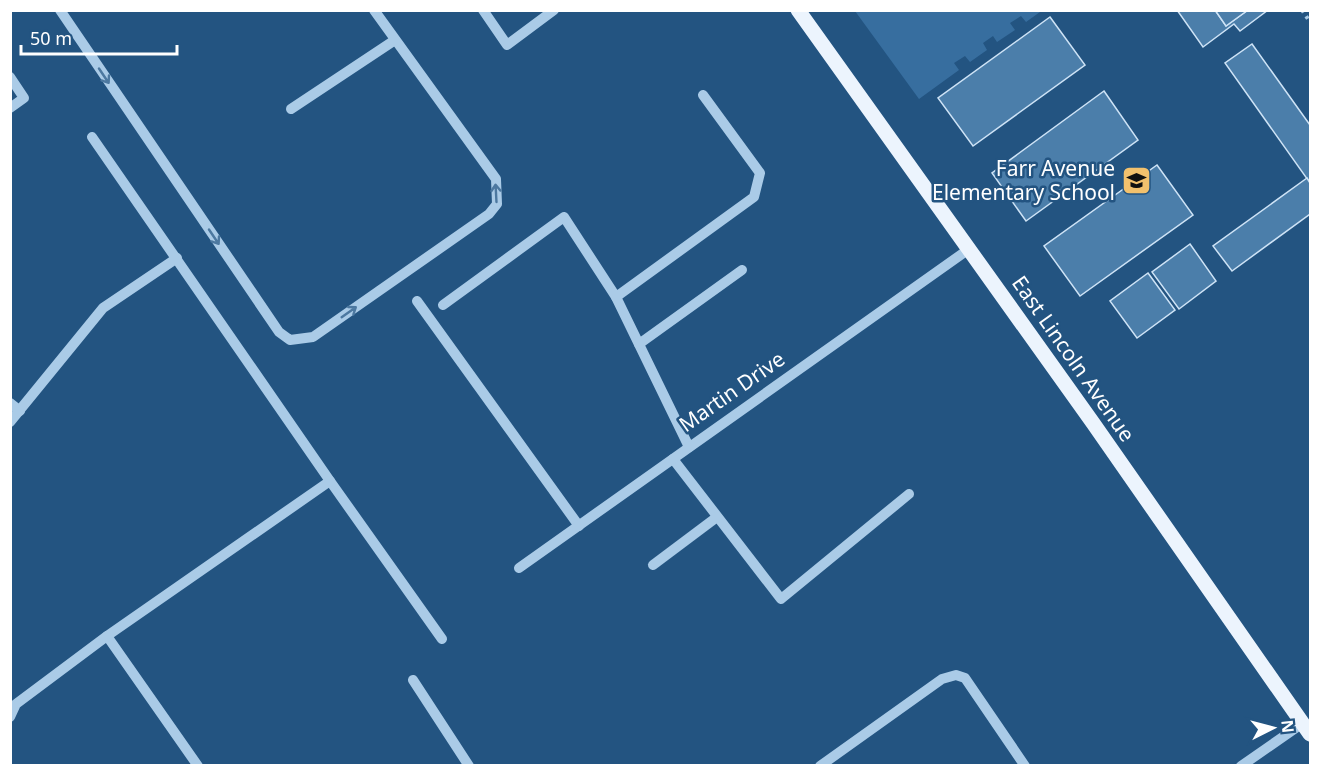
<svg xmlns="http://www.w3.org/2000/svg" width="1321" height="776" viewBox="0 0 1321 776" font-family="'Noto Sans',sans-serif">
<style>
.green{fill:#376e9f}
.building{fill:#4b7eaa;stroke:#cee3f6;stroke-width:1.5}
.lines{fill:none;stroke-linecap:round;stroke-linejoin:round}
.path{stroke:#aacbe7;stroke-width:4;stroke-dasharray:3 4.5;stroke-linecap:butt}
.minor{stroke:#aacbe7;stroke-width:10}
.major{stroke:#ecf4fd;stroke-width:15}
.oneway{stroke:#4c78a0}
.labels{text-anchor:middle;stroke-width:5;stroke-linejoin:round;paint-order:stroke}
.poi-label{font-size:21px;fill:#fff;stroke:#235481;text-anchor:end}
.street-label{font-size:21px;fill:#fff;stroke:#235481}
</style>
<rect width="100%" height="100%" fill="#235481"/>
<path class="green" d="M1039,10L1040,12L1026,22L1021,16L1010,23L1015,30L997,42L993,36L983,43L987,50L970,62L965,56L954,63L959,70L919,99L855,11Z"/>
<g class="building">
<path d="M1177,10H1215L1226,26L1248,10H1268L1240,31L1234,24L1203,47Z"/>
<path d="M1215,10H1248L1226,26Z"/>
<path d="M1050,17L1085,65L973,146L938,98Z"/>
<path d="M1252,44L1310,125V183L1225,63Z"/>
<path d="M1104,91L1138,140L1026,221L992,173Z"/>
<path d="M1157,165L1193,215L1080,296L1044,246Z"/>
<path d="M1307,178L1310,183V214L1232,271L1213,246Z"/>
<path d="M1190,244L1216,281L1179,309L1152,272Z"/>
<path d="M1148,273L1175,310L1137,338L1110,301Z"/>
</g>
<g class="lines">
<path class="path" d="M1302,10L1310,22"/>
<g class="minor">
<path d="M60,10L279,332L290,340L313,337L489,214L497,204L496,179L374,10"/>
<path d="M483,10L507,45L554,10"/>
<path d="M10,77L24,98L10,108"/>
<path d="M291,109L395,40"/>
<path d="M92,137L330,481L442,639"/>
<path d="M616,297L689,447"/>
<path d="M417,301L579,526"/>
<path d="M443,305L564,217L616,297L754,197L760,173L703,95"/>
<path d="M639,344L742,270"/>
<path d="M10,403L20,411"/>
<path d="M10,422L103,308L177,258"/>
<path d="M673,459L781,599L909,494"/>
<path d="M653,565L717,517"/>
<path d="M519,568L969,249"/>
<path d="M107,636L198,766"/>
<path d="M413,680L469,766"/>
<path d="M10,717L16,704L107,636L330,481"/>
<path d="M820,766L942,679L956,675L965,678L1025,766"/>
<path d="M1241,766L1303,723"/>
</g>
<path class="major" d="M798,10L1093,423L1310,734"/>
</g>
<defs><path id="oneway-shaft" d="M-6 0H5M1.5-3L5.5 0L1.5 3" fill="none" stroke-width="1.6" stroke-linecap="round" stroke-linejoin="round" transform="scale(1.5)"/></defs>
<g class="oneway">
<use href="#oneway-shaft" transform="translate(104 76) rotate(56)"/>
<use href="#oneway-shaft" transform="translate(496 193) rotate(-93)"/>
<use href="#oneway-shaft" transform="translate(214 237) rotate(56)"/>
<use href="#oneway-shaft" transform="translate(349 312) rotate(-35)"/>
</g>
<defs>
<symbol id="school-square" viewBox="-11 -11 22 22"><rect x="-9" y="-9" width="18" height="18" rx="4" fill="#f2c16d" stroke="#235481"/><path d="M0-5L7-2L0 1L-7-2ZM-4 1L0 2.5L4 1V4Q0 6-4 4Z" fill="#111"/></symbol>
</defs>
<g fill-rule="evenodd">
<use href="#school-square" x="1120" y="164" width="33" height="33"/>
</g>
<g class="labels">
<g class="poi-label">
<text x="1115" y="176">Farr Avenue<tspan x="1115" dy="24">Elementary School</tspan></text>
</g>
<g class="street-label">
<text transform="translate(1073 359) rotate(55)" y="7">East Lincoln Avenue</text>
<text transform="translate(732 392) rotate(-35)" y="7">Martin Drive</text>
</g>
</g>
<rect width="1321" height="776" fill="none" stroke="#ffffff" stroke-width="24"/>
<g transform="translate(1273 728) rotate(84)" stroke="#235481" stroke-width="4.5" paint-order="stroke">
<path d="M0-4.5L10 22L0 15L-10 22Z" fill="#ffffff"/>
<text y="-9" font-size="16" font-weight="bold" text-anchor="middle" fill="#ffffff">N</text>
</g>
<path d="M21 45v9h156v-9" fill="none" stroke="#ffffff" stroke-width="3"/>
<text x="30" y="45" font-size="18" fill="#ffffff" stroke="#235481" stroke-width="4.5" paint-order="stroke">50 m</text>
</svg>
